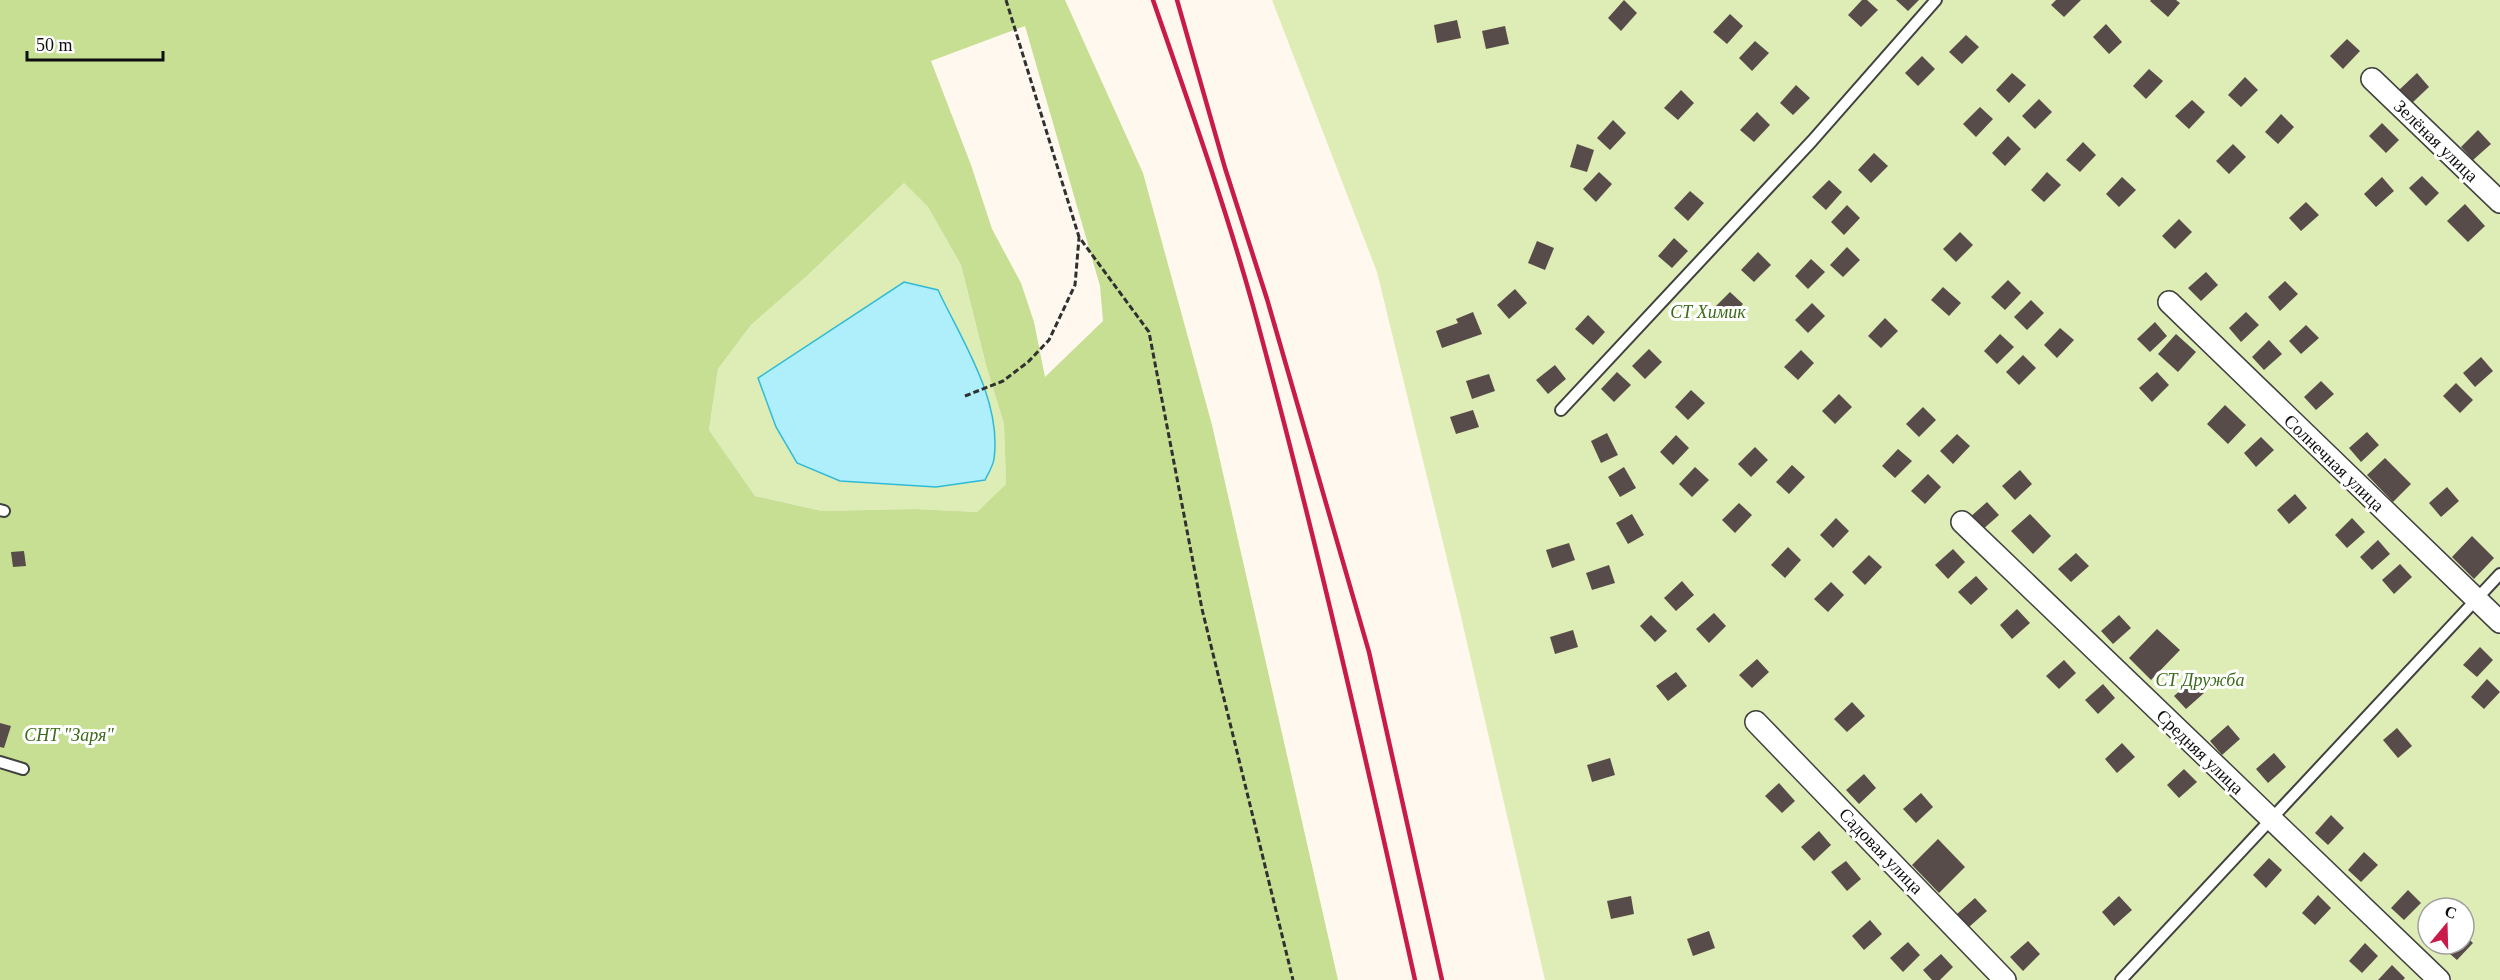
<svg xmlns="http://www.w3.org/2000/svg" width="2500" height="980" viewBox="0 0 2500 980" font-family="Georgia,serif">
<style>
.green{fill:#deedb5;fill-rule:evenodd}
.forest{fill:#c6df93;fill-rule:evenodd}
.water{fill:#afeffb;stroke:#31bad7;stroke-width:1.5}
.building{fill:#574c49}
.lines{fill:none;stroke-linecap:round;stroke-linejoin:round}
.service-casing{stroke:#414141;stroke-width:14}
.minor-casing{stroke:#414141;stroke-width:24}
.path{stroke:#303030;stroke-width:3;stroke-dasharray:6 3;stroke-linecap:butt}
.service{stroke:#fff;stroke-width:10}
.minor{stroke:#fff;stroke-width:21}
.rail{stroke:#c91b4a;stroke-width:4.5}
.labels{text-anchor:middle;stroke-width:6;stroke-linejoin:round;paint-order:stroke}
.street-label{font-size:18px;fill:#0e0e0e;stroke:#fff}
.park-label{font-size:18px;font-style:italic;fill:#3c6b19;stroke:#fff}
</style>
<rect width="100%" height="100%" fill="#fff8ef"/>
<g class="green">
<path d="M1272,0H2500V980H1545L1459,608L1377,272ZM2428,908H2464V944H2428Z"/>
<path d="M904,183L928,207L961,265L986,365L1004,424L1006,484L977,512L915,509L822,511L755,496L709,430L718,369L751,325L808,275ZM818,341L972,362L986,394L993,423L758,378Z"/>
</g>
<path class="forest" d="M0,0H1065L1143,173L1212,425L1338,980H0ZM1025,26L1100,286L1103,321L1045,377L1034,322L1021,283L992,229L971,165L931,61ZM904,183L928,207L961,265L986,365L1004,424L1006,484L977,512L915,509L822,511L755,496L709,430L718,369L751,325L808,275Z"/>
<path class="water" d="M904,282L938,290C962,341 1002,400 994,459C993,466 988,474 985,480L936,487L840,481L797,463L776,427L758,378Z"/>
<g class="building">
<path d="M1624,0L1637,13L1621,31L1608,18Z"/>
<path d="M1862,0H1867L1878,10L1861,27L1848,15Z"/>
<path d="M1896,0H1919L1908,11Z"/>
<path d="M2056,0H2081L2064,17L2051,5Z"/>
<path d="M2151,0H2176L2180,3L2168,17L2150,1Z"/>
<path d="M1730,14L1743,26L1727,44L1713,32Z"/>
<path d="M1457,20L1461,38L1437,43L1434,25Z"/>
<path d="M2106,24L2122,42L2109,54L2093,37Z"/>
<path d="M1505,26L1509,44L1486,49L1482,31Z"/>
<path d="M1966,35L1979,47L1962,64L1949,52Z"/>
<path d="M2347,39L2360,51L2343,69L2330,56Z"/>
<path d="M1755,41L1769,53L1752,71L1739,58Z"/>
<path d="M1922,56L1935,69L1918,86L1905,73Z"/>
<path d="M2149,69L2163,81L2146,99L2133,86Z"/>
<path d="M2012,73L2026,85L2009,103L1996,90Z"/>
<path d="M2417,73L2429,87L2412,103L2399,90Z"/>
<path d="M2245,77L2258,90L2241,107L2228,95Z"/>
<path d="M1796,85L1810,98L1793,115L1780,103Z"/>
<path d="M1681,90L1694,103L1678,120L1664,108Z"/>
<path d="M2039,99L2052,112L2035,129L2022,116Z"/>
<path d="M2192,100L2205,112L2189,129L2175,116Z"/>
<path d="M1980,107L1993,119L1976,137L1963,124Z"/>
<path d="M1757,112L1770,125L1754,142L1740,130Z"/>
<path d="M2281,114L2294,127L2278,144L2265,132Z"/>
<path d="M1613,120L1626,133L1610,150L1597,138Z"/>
<path d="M2382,123L2399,140L2386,153L2369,136Z"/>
<path d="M2478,130L2491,144L2473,160L2461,147Z"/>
<path d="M2008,136L2021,149L2005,166L1992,153Z"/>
<path d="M2083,142L2096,155L2080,172L2066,160Z"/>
<path d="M1577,144L1594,150L1587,172L1570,167Z"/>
<path d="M2233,144L2246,157L2229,174L2216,161Z"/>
<path d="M1874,153L1888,166L1871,183L1858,170Z"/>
<path d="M1599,172L1612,184L1596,202L1583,189Z"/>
<path d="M2047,172L2061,185L2044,202L2031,190Z"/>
<path d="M2422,176L2439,193L2426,206L2409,188Z"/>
<path d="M2122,177L2136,190L2119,207L2106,194Z"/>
<path d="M2382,177L2394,191L2376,207L2364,194Z"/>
<path d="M1829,180L1842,192L1826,210L1812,197Z"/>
<path d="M1690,191L1704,203L1688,221L1674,208Z"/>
<path d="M2306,202L2319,215L2301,231L2289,218Z"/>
<path d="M2465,204L2485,226L2468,242L2447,221Z"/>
<path d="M1847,205L1860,218L1844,235L1831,222Z"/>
<path d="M2179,219L2192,232L2175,249L2162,236Z"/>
<path d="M1960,232L1973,245L1956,262L1943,249Z"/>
<path d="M1674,238L1688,251L1672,268L1658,256Z"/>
<path d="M1537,241L1554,248L1545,270L1528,263Z"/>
<path d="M1847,247L1860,260L1843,277L1830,265Z"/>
<path d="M1758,252L1771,265L1754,282L1741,270Z"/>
<path d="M1811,259L1825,272L1808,289L1795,276Z"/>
<path d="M2206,272L2218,285L2201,301L2188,288Z"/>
<path d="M2008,280L2021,293L2005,310L1991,297Z"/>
<path d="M2285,281L2298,294L2280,311L2268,297Z"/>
<path d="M1943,287L1961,303L1949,316L1931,300Z"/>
<path d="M1515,289L1527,303L1509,319L1497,305Z"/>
<path d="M1730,292L1743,304L1727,321L1714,308Z"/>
<path d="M2031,300L2044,313L2027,330L2014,317Z"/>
<path d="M1812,303L1825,316L1808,333L1795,320Z"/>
<path d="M1473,312L1482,334L1442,348L1436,331L1458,323L1456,319Z"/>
<path d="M2246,312L2259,325L2241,342L2229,328Z"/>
<path d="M1588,315L1605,332L1593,345L1575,329Z"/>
<path d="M1885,318L1898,331L1881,348L1868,336Z"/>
<path d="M2155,322L2167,336L2150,352L2137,339Z"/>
<path d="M2306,325L2319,338L2301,354L2289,341Z"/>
<path d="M2060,328L2074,340L2057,358L2044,345Z"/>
<path d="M2000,334L2014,347L1997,364L1984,351Z"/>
<path d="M2176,334L2196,352L2178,372L2158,354Z"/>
<path d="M2269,340L2282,354L2264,370L2252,357Z"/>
<path d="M1649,349L1662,362L1645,379L1632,366Z"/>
<path d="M1801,350L1814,363L1798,380L1784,367Z"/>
<path d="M2023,355L2036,368L2019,385L2006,372Z"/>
<path d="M2481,357L2493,371L2475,387L2463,373Z"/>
<path d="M1555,365L1566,379L1548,394L1536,380Z"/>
<path d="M1617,372L1631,385L1614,402L1601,389Z"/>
<path d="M2157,372L2169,385L2152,402L2139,388Z"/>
<path d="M1489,374L1495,391L1472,399L1466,381Z"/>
<path d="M2321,381L2334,394L2316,410L2304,397Z"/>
<path d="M2456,383L2473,400L2460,413L2443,396Z"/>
<path d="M1691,390L1705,403L1688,420L1675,407Z"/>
<path d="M1839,394L1852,407L1835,424L1822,411Z"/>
<path d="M2225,405L2246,425L2228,444L2207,424Z"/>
<path d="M1923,407L1936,420L1919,437L1906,424Z"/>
<path d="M1473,410L1479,427L1456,434L1450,417Z"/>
<path d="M2367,432L2379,445L2361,462L2349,448Z"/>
<path d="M1607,433L1618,455L1601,463L1591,441Z"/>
<path d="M1957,434L1970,446L1953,464L1940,451Z"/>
<path d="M1676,435L1689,448L1673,465L1660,452Z"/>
<path d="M2261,437L2274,450L2256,467L2244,453Z"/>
<path d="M1755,447L1768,460L1751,477L1738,464Z"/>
<path d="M1898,449L1912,461L1895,478L1882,466Z"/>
<path d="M2385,458L2411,484L2393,502L2367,475Z"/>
<path d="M1792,465L1805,477L1789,494L1776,482Z"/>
<path d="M1624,467L1636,488L1620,497L1608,477Z"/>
<path d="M1695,467L1709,480L1692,497L1679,484Z"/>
<path d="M2020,470L2032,484L2015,500L2002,486Z"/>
<path d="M1928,474L1941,487L1925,504L1911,491Z"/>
<path d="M2447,487L2459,501L2441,517L2429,503Z"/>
<path d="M2295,494L2307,508L2289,524L2277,510Z"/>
<path d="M1987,502L1999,515L1981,531L1969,518Z"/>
<path d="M1739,503L1752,515L1735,533L1722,520Z"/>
<path d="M1632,514L1644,535L1628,544L1616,523Z"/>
<path d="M2030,514L2051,536L2033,554L2011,531Z"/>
<path d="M1836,518L1849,531L1833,548L1820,535Z"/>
<path d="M2352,518L2365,532L2347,548L2335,535Z"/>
<path d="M2472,536L2494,558L2474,579L2452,557Z"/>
<path d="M2378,540L2390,554L2372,570L2360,557Z"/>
<path d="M1569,543L1575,560L1552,568L1546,550Z"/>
<path d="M1788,547L1801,560L1785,578L1771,565Z"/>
<path d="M1953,549L1965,562L1948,579L1935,565Z"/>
<path d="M24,551L26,566L13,567L11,552Z"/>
<path d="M2076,553L2089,566L2071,582L2058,569Z"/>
<path d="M1869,555L1882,567L1865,585L1852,572Z"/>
<path d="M2400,564L2412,577L2394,594L2382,580Z"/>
<path d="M1609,565L1615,583L1592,590L1586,573Z"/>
<path d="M1976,576L1988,589L1971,605L1958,592Z"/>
<path d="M1682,581L1694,595L1676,611L1664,598Z"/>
<path d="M1831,582L1844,595L1828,612L1814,599Z"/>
<path d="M2017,609L2030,623L2012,639L2000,625Z"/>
<path d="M1714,613L1726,626L1709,643L1696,629Z"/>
<path d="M1651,615L1667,631L1655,642L1640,626Z"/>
<path d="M2119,615L2131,628L2113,644L2101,631Z"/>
<path d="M2157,629L2180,650L2151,680L2129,658Z"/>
<path d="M1573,630L1578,647L1555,654L1550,637Z"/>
<path d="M2480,647L2493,660L2477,677L2463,665Z"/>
<path d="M1757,659L1769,672L1752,688L1739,675Z"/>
<path d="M2064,660L2076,673L2059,689L2046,676Z"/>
<path d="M1676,672L1687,686L1668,701L1656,686Z"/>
<path d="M2487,679L2500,692L2484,709L2471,697Z"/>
<path d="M2192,680L2204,693L2186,709L2174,696Z"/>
<path d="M2103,684L2115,698L2098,714L2085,700Z"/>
<path d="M1852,702L1865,716L1847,732L1834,719Z"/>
<path d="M0,723L11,726L4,748L0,747Z"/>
<path d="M2228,725L2240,739L2222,755L2210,741Z"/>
<path d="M2397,728L2412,746L2398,758L2383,740Z"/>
<path d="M2122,743L2135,757L2117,773L2105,759Z"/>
<path d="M2274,753L2286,767L2268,783L2256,769Z"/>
<path d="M1610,758L1615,775L1592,782L1587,765Z"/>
<path d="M2184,769L2197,782L2179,798L2167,785Z"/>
<path d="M1864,774L1876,788L1859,804L1846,790Z"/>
<path d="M1779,783L1795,801L1782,813L1765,796Z"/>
<path d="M1921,793L1933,807L1916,823L1903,809Z"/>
<path d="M2331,815L2344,828L2328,845L2315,833Z"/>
<path d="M1819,831L1831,845L1814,861L1801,847Z"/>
<path d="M1938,839L1965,867L1939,893L1912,865Z"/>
<path d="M2364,852L2378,865L2361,882L2348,870Z"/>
<path d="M2269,858L2282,870L2266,888L2253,875Z"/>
<path d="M1846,861L1861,879L1847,891L1831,872Z"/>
<path d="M2408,890L2421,903L2404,920L2391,908Z"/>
<path d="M2318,895L2331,908L2315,925L2302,913Z"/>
<path d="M1631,896L1634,914L1611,919L1607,901Z"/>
<path d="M2119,896L2132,910L2114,926L2102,912Z"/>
<path d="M1975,898L1987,911L1969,927L1957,914Z"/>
<path d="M1870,920L1882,934L1864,950L1852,936Z"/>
<path d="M1709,931L1715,948L1693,956L1687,939Z"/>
<path d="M2464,934L2473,943L2457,960L2443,948L2447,944H2464Z"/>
<path d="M2028,941L2040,954L2023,971L2010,957Z"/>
<path d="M1908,942L1920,955L1903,972L1890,958Z"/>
<path d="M2365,943L2378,956L2362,973L2349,961Z"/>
<path d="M1941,954L1953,967L1940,980H1932L1923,970Z"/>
<path d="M2392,965L2405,978L2403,980H2378Z"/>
</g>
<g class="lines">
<defs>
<g id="service">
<path d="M1561,410L1812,141L1936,0"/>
<path d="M0,510L4,511"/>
<path d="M0,762L23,769"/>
<path d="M2121,980L2500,574"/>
</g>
<g id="minor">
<path d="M2372,79L2500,202"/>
<path d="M2169,302L2500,622"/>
<path d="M1962,522L2439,980"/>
<path d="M1756,722L2005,980"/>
</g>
</defs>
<use href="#service" class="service-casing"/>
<use href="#minor" class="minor-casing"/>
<g class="path">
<path d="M1006,0L1079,237L1149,332L1202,609L1293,980"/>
<path d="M965,396L1003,381L1028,362L1049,340L1075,285L1079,238"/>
</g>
<use href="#service" class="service"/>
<use href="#minor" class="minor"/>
<g class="rail">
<path d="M1153,0C1188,101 1224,202 1253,306C1314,529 1365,754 1415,980"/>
<path d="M1177,0L1225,168L1267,299L1369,652L1442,980"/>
</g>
</g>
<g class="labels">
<g class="street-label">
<text transform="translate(2436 141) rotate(44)" y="6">Зелёная улица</text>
<text transform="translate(2334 463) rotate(44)" y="6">Солнечная улица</text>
<text transform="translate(2200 752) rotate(44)" y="6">Средняя улица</text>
<text transform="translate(1881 851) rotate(46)" y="6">Садовая улица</text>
</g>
<g class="park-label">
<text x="1708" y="318">СТ Химик</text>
<text x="2200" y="686">СТ Дружба</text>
<text x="69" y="741">СНТ "Заря"</text>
</g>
</g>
<g transform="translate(2446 926) rotate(19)"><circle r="28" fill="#ffffff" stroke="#9f9f9f" stroke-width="1.5"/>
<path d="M0-4.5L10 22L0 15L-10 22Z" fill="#c91b4a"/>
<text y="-9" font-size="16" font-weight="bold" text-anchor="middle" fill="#0e0e0e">С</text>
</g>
<path d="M27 51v9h136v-9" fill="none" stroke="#0e0e0e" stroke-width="3"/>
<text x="36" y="51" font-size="18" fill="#0e0e0e" stroke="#ffffff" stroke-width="4.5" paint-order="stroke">50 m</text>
</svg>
